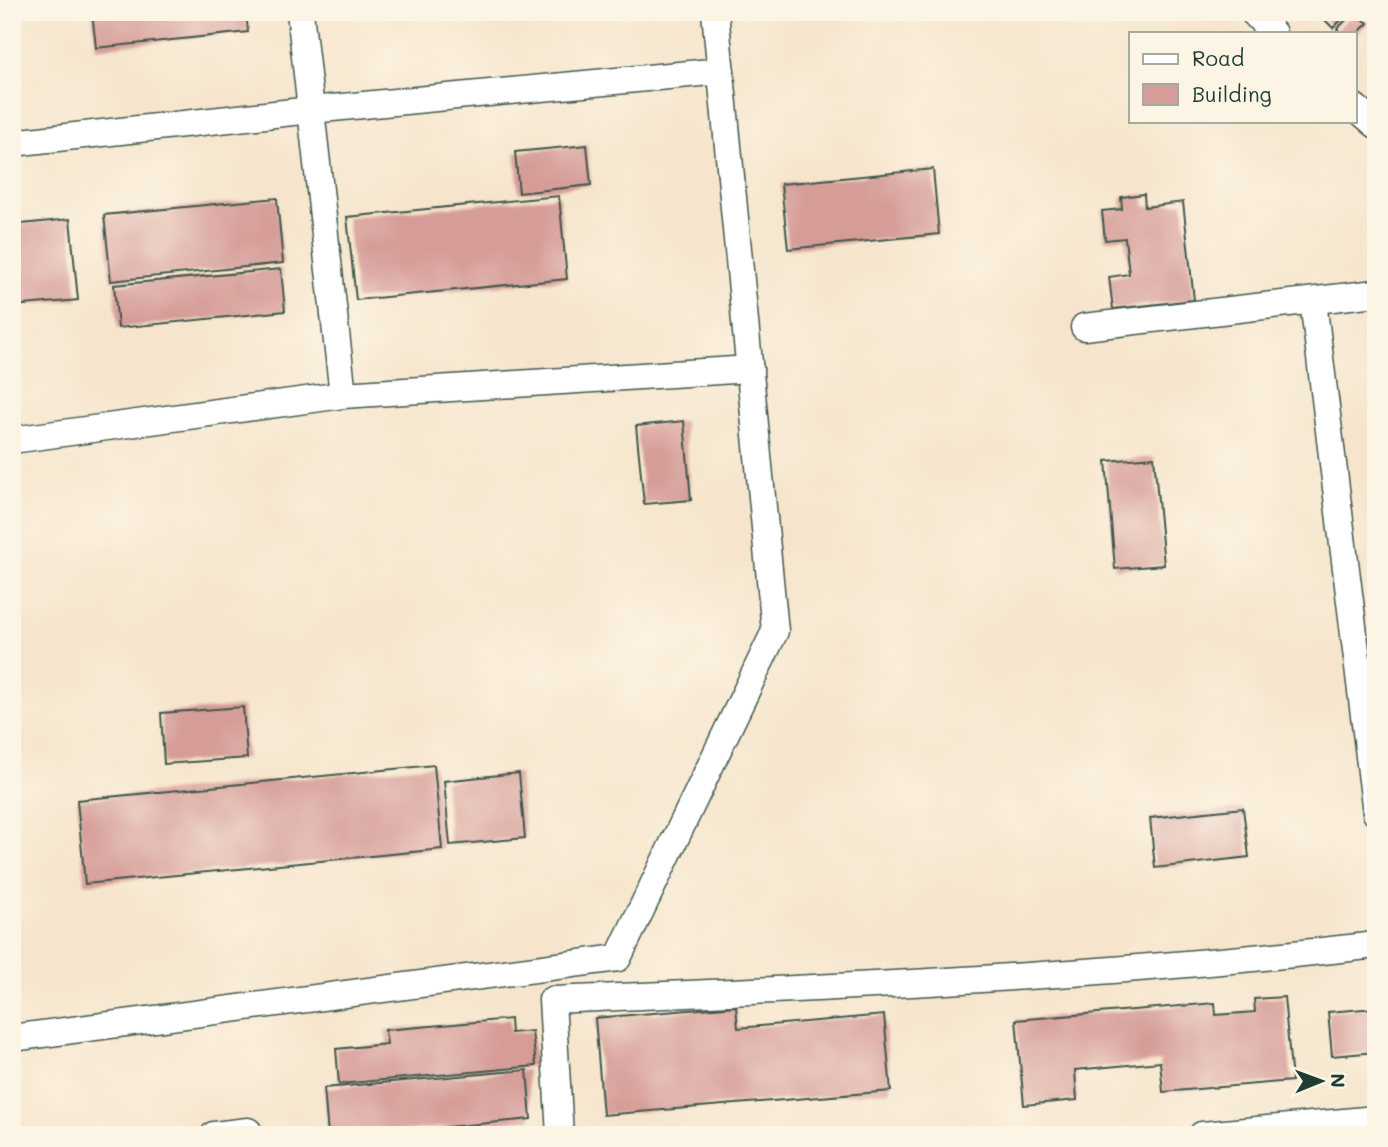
<svg xmlns="http://www.w3.org/2000/svg" width="1388" height="1147" viewBox="0 0 1388 1147" font-family="Mali,sans-serif">
<style>
.building{fill:#d69c98}
.lines{fill:none;stroke-linecap:round;stroke-linejoin:round}
.minor-casing{stroke:#3f564b;stroke-width:29}
.minor{stroke:#fff;stroke-width:26}
</style>
<rect width="100%" height="100%" fill="#fcf5e5"/>
<filter id="ink" filterUnits="userSpaceOnUse"><feTurbulence type="fractalNoise" baseFrequency=".0143" numOctaves="2"/><feDisplacementMap in="SourceGraphic" scale="14" xChannelSelector="R" yChannelSelector="G"/><feConvolveMatrix kernelMatrix="1 2 1 2 8 2 1 2 1" color-interpolation-filters="sRGB"/></filter>
<filter id="wash" filterUnits="userSpaceOnUse"><feTurbulence type="fractalNoise" baseFrequency=".00686" numOctaves="4" result="noise"/><feDisplacementMap in="SourceGraphic" scale="28" xChannelSelector="R" yChannelSelector="G"/><feGaussianBlur stdDeviation="1.57" result="paint"/><feColorMatrix in="noise" values="0 0 0 0 0 0 0 0 0 0 0 0 0 0 0 0 0 1.4 0 .05"/><feComposite in="paint" operator="in"/></filter>
<g filter="url(#wash)">
<rect width="100%" height="100%" fill="#f6e5cc"/>
<g id="blocks">
<g class="building">
<path d="M92,12H246L248,32L96,48Z"/>
<path d="M1322,12H1349L1333,28L1320,15Z"/>
<path d="M1354,12L1368,23L1355,36V33H1341L1337,29Z"/>
<path d="M587,145L591,185L519,193L515,152Z"/>
<path d="M933,169L939,234L788,249L781,184Z"/>
<path d="M1144,194L1145,207L1183,202L1194,300L1113,309L1109,277L1129,274L1125,238L1105,240L1102,211L1122,209L1121,197Z"/>
<path d="M559,196L567,279L356,300L347,217Z"/>
<path d="M277,198L283,263L111,281L104,215Z"/>
<path d="M70,219L78,300L13,306L12,225Z"/>
<path d="M281,269L285,311L118,328L114,285Z"/>
<path d="M684,421L691,500L644,504L636,426Z"/>
<path d="M1154,457L1164,565L1115,569L1106,461Z"/>
<path d="M243,707L247,758L164,764L161,713Z"/>
<path d="M434,765L442,849L85,884L77,800Z"/>
<path d="M519,773L525,838L450,845L444,781Z"/>
<path d="M1243,808L1249,857L1155,868L1150,818Z"/>
<path d="M1284,997L1292,1081L1163,1092L1160,1062L1075,1070L1077,1100L1024,1105L1016,1020L1215,1003L1216,1015L1255,1012L1254,999Z"/>
<path d="M736,1006L738,1028L884,1015L891,1091L603,1115L595,1018Z"/>
<path d="M1376,1008V1052L1332,1056L1328,1012Z"/>
<path d="M510,1019L511,1033L532,1031L536,1066L339,1084L336,1049L387,1044L385,1030Z"/>
<path d="M527,1070L531,1119L362,1135H328L324,1088Z"/>
</g>
</g>
</g>
<g filter="url(#ink)">
<use href="#blocks" fill-opacity="0" stroke="#3f564b" stroke-width="2"/>
<g class="lines">
<defs>
<g id="minor">
<path d="M300,12L343,395"/>
<path d="M1253,12L1273,33"/>
<path d="M1355,107L1376,125"/>
<path d="M12,143L311,110L721,71"/>
<path d="M1313,301L1376,813"/>
<path d="M1084,327L1376,293"/>
<path d="M12,440L343,395L750,369"/>
<path d="M12,1038L618,958L775,631L715,12"/>
<path d="M214,1135L248,1131V1135"/>
<path d="M560,1135L552,1000C826,988 1103,977 1376,945"/>
<path d="M1202,1135L1376,1119"/>
</g>
</defs>
<use href="#minor" class="minor-casing"/>
<use href="#minor" class="minor"/>
</g>
</g>
<rect width="1388" height="1147" fill="none" stroke="#fcf5e5" stroke-width="42"/>
<rect x="1129" y="32" width="228" height="91" fill="#fcf5e5" stroke="#a4ab9e" stroke-width="2"/>
<rect x="1143" y="54" width="35" height="10" fill="#ffffff" stroke="#a4ab9e" stroke-width="2"/>
<text x="1192" y="66" font-size="21" fill="#1f3d34">Road</text>
<rect x="1143" y="84" width="35" height="21" fill="#d69c98" stroke="#a4ab9e" stroke-width="2"/>
<text x="1192" y="102" font-size="21" fill="#1f3d34">Building</text>
<g transform="translate(1321 1081) rotate(89)" stroke="#fcf5e5" stroke-width="5" paint-order="stroke">
<path d="M0-5L12 26L0 18L-12 26Z" fill="#1f3d34"/>
<text y="-10" font-size="19" font-weight="bold" text-anchor="middle" fill="#1f3d34">N</text>
</g>
</svg>
